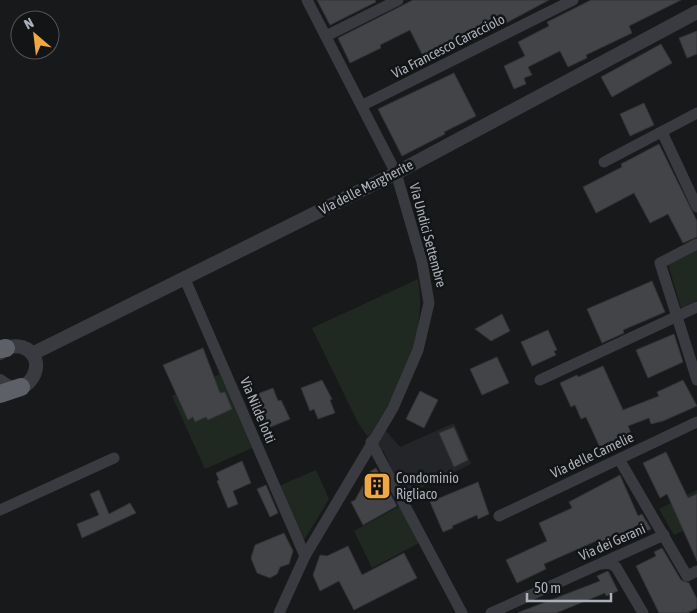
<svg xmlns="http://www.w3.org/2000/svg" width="697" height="613" viewBox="0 0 697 613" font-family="'Asap Condensed',sans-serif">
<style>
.built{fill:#242528}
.green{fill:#202921}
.building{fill:#434448;stroke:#333337}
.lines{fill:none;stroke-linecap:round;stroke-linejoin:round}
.minor{stroke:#3a3b40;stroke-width:11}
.tertiary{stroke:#3a3b40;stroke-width:14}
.trunk{stroke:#5e6068;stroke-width:18}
.labels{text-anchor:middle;stroke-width:5;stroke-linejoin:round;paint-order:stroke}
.street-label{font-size:14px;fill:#abb1ba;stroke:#131416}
.poi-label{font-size:14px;fill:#abb1ba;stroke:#131416;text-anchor:start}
</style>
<rect width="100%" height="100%" fill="#18191b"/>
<path class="built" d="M378,422L400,447L454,423L471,464L404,496L384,452L368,437Z"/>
<g class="green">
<path d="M697,250V300L681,308L668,264Z"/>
<path d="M418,279C428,334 399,392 368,437L358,423L312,328Z"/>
<path d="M220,374L252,448L205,469L172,396Z"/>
<path d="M316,470L329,499L303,542L279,486Z"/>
<path d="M697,490V524L674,535L659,509Z"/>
<path d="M400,506L419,543L372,568L354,531Z"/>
</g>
<g class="building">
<path d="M317,0H375L376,2L330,25Z"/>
<path d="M413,0H549L467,44L466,42L426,62L410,30L380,45L381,48L350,63L338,38Z"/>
<path d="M591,0H681L629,26L632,33L586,55L587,58L568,67L560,51L528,67L532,75L524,78L526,84L514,89L504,66L525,56L518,42L549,26L547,22Z"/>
<path d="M697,31V54L687,58L679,38Z"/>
<path d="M661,44L672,63L612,97L601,77Z"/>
<path d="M454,73L476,116L444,132L445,134L402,156L378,109Z"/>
<path d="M644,103L654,125L630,136L620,114Z"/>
<path d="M659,144L697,221V237L683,243L668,214L650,223L634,193L596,213L583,187L622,167L621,164Z"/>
<path d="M652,281L665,312L623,330L624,333L602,343L587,309Z"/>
<path d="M502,314L510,331L491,341L475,329Z"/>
<path d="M548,330L557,350L554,351L556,355L532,366L521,342Z"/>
<path d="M674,334L683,362L648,378L636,350Z"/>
<path d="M203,348L220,393L225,392L232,409L208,420L206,417L195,422L193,417L188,420L163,365Z"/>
<path d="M497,357L509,383L482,395L470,369Z"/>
<path d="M603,366L623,410L659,396L657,392L683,380L697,406L663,421L651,424L649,418L628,426L634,440L603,454L586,417L581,419L575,405L571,407L560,383L577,375L578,377Z"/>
<path d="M322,380L332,399L330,400L335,413L318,419L314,409L310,411L301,388Z"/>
<path d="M273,388L278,401L281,400L290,419L261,431L247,398Z"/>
<path d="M420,391L438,400L424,428L406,419Z"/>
<path d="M454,427L468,460L454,467L439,433Z"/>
<path d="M666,452L688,498L697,494V561L667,494L660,498L643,463Z"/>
<path d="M242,461L251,483L233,491L238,504L228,508L217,481L219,480L216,473Z"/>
<path d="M376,468L397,506L363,525L351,502L355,500L371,471Z"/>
<path d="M620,475L638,516L642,514L651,529L602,552L596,541L544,564L546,569L517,583L506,560L547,541L539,523L572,508L569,502Z"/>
<path d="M478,482L489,514L478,519L477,515L452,526L453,528L443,532L430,502Z"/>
<path d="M266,485L278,513L270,517L257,489Z"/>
<path d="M99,490L109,514L130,503L136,513L82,538L77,524L99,515L90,494Z"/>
<path d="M284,533L293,551L289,564L280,567L277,574L270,578L257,573L251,558L255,545Z"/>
<path d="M348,546L362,575L404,553L417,578L354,610L339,581L320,591L313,575L320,555L327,556Z"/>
<path d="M662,548L681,580L689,583L697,599V608L687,613H659L636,566L656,556L654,552Z"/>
<path d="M608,571L618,591L606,596L605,593L556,613H517L600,581L597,576Z"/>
</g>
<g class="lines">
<g class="minor">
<path d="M326,36L398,0"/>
<path d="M363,105L573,0"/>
<path d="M662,132L697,207"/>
<path d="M604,162L697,113"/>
<path d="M697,244L660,263L697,380"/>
<path d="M184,277L305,556"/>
<path d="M540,380L697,307"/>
<path d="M371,442L462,613"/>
<path d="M619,459L687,576L697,571"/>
<path d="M0,510L114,458"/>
<path d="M499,516L697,422"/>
<path d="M602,564L609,563L616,567L643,613"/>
<path d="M279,613L305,556L393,408L418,350L429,303L422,262L396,173L307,0"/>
<path d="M491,613L664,535"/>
</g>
<g class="tertiary">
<path d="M0,353C6,347 13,345 22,347C53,357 27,406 0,381"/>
<path d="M32,354L396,173L697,12"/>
</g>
<g class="trunk">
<path d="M0,349L6,348"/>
<path d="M0,394L21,387"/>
</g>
</g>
<defs>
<symbol id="building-square" viewBox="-11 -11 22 22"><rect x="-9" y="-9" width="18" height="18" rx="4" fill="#f0a93b" stroke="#131416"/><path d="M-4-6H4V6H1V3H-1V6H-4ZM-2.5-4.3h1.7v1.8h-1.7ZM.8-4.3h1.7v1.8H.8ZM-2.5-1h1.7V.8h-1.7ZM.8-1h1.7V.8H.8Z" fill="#111"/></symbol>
</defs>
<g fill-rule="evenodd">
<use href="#building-square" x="361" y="470" width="32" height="32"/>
</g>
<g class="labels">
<g class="street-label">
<text transform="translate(448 46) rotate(-27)" y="5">Via Francesco Caracciolo</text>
<text transform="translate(366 187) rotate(-27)" y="5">Via delle Margherite</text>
<text transform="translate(428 235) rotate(75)" y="5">Via Undici Settembre</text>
<text transform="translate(258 410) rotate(67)" y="5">Via Nilde Iotti</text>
<text transform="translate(592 455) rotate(-25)" y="5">Via delle Camelie</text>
<text transform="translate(612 542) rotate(-24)" y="5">Via dei Gerani</text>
</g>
<g class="poi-label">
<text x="396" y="483">Condominio<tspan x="396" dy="16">Rigliaco</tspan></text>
</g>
</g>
<g transform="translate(35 35) rotate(332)"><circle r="24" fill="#131416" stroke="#505358"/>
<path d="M0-4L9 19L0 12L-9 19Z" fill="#f0a93b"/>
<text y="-8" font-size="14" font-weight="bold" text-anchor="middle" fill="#abb1ba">N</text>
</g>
<path d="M527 593v8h84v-8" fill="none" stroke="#abb1ba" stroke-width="2.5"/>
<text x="534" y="593" font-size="15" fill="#abb1ba" stroke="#131416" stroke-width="4" paint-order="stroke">50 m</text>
</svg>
